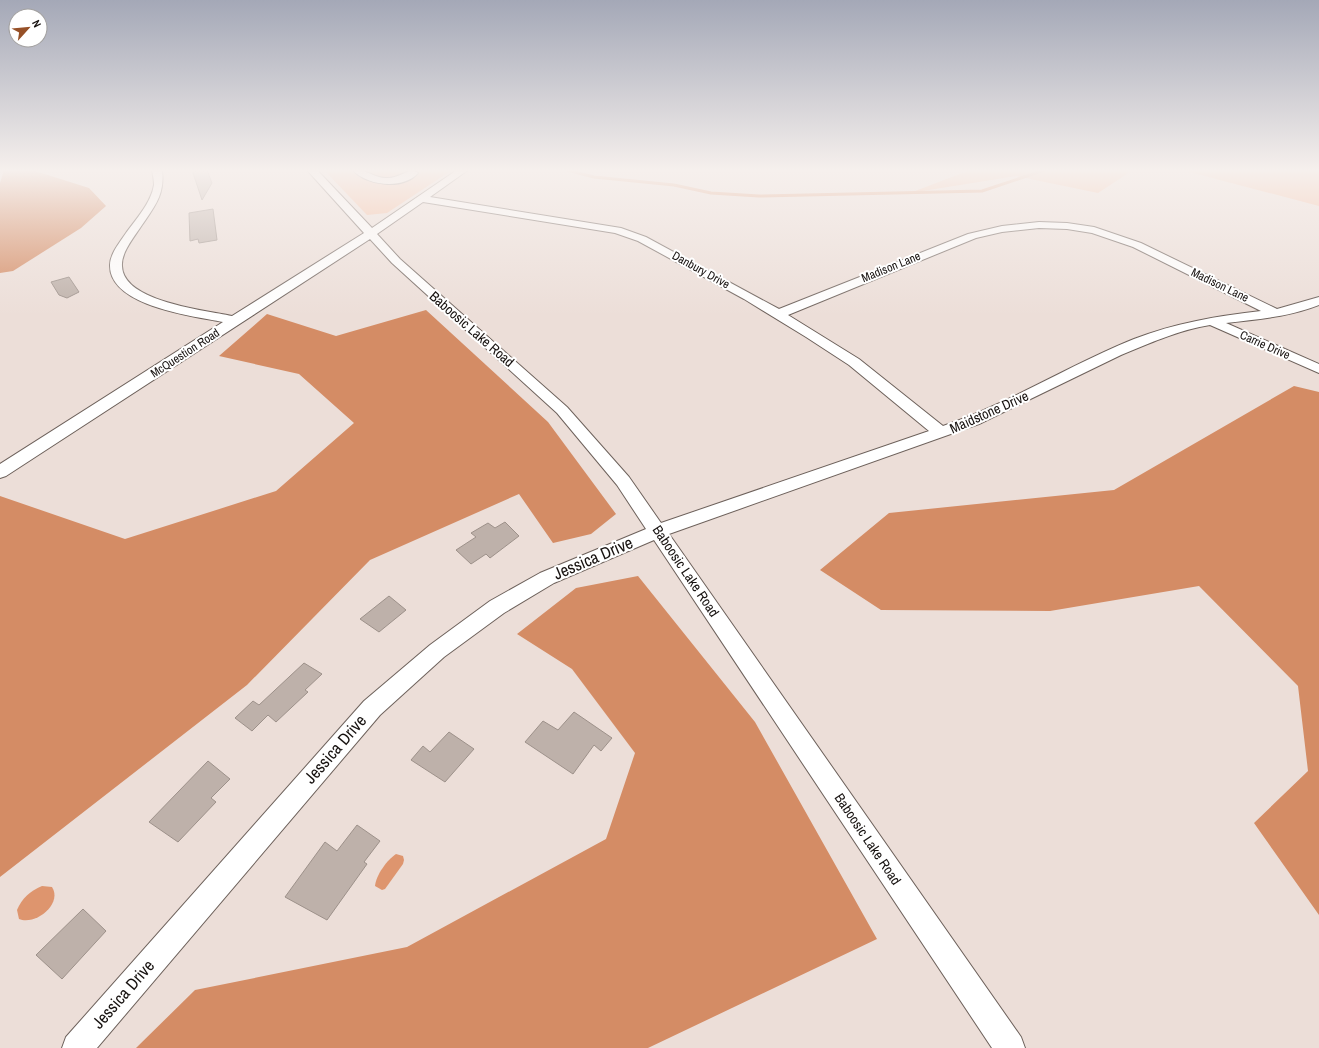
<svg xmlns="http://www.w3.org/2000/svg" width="1319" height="1048" viewBox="0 0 1319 1048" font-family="'Archivo Narrow',sans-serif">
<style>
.green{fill:#f6ba9b}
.forest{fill:#d48c65}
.water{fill:#de956e}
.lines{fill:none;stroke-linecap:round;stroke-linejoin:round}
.stream{stroke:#de956e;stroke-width:3}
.building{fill:#beb1aa;stroke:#9d918a}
.minor-casing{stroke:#6d615b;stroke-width:2}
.minor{fill:#fff;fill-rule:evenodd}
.labels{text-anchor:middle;stroke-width:4;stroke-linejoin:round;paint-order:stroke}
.far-street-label{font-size:12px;fill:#171210;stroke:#fff}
.street-label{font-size:14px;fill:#171210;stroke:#fff}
.near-street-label{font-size:17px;fill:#171210;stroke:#fff}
</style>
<rect width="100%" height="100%" fill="#ecded8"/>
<g class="green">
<path d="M324,170H452L387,213L367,215Z"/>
<path d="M970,170H1133L1098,193L1016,176L910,193Z"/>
<path d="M1182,170H1319V206Z"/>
</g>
<g class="forest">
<path d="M4,170H32L89,188L106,206L81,228L13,271L0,273V183Z"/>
<path d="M426,310L548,422L616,514L591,534L553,543L519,494L370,560L247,685L0,877V496L125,539L276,491L354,423L299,374L219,356L267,314L336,336Z"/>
<path d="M1294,386L1319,392V915L1254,823L1308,771L1298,686L1199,586L1050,611L881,610L820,570L889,513L1114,490Z"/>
<path d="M638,576L755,722L877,939L648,1048H136L195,990L407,947L606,839L635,753L572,669L517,634L576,588Z"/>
</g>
<g class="water">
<path d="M396,854L403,856L404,860L403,864L385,889L382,890L375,886C376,875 387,860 396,854Z"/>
<path d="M42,886L52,887C63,904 35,926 19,919L17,910C22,898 30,891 42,886Z"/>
</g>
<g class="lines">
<path class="stream" d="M567,170L594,177L674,185L711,193L759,196L982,191L1045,170"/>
</g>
<g class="building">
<path d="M192,170H207L212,183L202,200Z"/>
<path d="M213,209L217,240L199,243L198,239L190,241L189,213Z"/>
<path d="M69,277L79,292L67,298L59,295L51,282Z"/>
<path d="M505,522L519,536L490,558L486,554L471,564L456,550L476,537L471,533L488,523L495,528Z"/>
<path d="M389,596L406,610L379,632L360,619Z"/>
<path d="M304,663L322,674L305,690L308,692L276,722L268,715L252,731L235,718L253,701L259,705Z"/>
<path d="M574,712L612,738L601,751L594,745L573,774L525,742L543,721L558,730Z"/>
<path d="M449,732L474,749L445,782L411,760L423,746L430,752Z"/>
<path d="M208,761L230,779L211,798L216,802L178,842L149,822Z"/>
<path d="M357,825L380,841L364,862L367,864L327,920L285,897L325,842L337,851Z"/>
<path d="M83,909L106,931L62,979L36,955Z"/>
</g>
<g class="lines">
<defs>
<g id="minor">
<path d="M152,170H162C165,194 155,206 142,225C135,236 121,252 122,266C123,302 205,310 232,316L364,233L307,170H317L372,228L457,170H468L430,197L621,228L646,237L779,309L968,234L1002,226L1039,222L1067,223L1094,227L1141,243L1277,309L1319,297V305C1289,317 1258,319 1226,323L1319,364V373L1210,325C1179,330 1150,343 1121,355L979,424L669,534L1021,1037L1025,1048H992L654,540L554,583L504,613L444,657L380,715L97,1048H62L66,1037L364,701L430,645L490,601L540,573L646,529L617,485L557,413L392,263L370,239L6,476L0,478V464L223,322C193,316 109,306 110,265C110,254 120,242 126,233C136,219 151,203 154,185C154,181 153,175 152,170ZM423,202L615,233L638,241L744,299L806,337L849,365L929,431L661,523L629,477L567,407L400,259L377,234ZM1039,228L1067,229L1092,233L1133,247L1261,311C1217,316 1175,323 1134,339C1069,365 1009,404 943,426L859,359L788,315L976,238L1002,232Z"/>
<path d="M353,170C367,169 374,178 386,178C396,179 404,172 413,170L418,173C403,190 367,186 353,170Z"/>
</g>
</defs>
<use href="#minor" class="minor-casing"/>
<use href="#minor" class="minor"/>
</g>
<linearGradient id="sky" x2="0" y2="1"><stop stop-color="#a4a8b7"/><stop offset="0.54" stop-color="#f6f0ed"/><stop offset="1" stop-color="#f6f0ed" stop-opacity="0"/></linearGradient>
<rect width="1319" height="316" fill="url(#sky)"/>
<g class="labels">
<g class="far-street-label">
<text transform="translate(891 267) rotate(-22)" y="4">Madison Lane</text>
<text transform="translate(701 270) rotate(29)" y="4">Danbury Drive</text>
<text transform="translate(1220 285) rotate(26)" y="4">Madison Lane</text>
<text transform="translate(1265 345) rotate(24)" y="4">Carrie Drive</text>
<text transform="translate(185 353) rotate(-33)" y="4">McQuestion Road</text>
</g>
<g class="street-label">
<text transform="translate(472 329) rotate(41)" y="5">Baboosic Lake Road</text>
<text transform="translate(989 412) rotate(-24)" y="5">Maidstone Drive</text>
<text transform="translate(686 571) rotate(56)" y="5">Baboosic Lake Road</text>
<text transform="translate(868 839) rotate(56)" y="5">Baboosic Lake Road</text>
</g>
<g class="near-street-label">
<text transform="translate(593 558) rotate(-23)" y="6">Jessica Drive</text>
<text transform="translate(335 749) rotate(-49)" y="6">Jessica Drive</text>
<text transform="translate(123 994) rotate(-49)" y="6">Jessica Drive</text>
</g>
</g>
<g transform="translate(28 28) rotate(63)"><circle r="19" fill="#ffffff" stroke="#a2a09f"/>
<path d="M0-3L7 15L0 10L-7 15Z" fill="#965027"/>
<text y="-6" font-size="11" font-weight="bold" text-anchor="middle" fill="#171210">N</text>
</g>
</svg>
